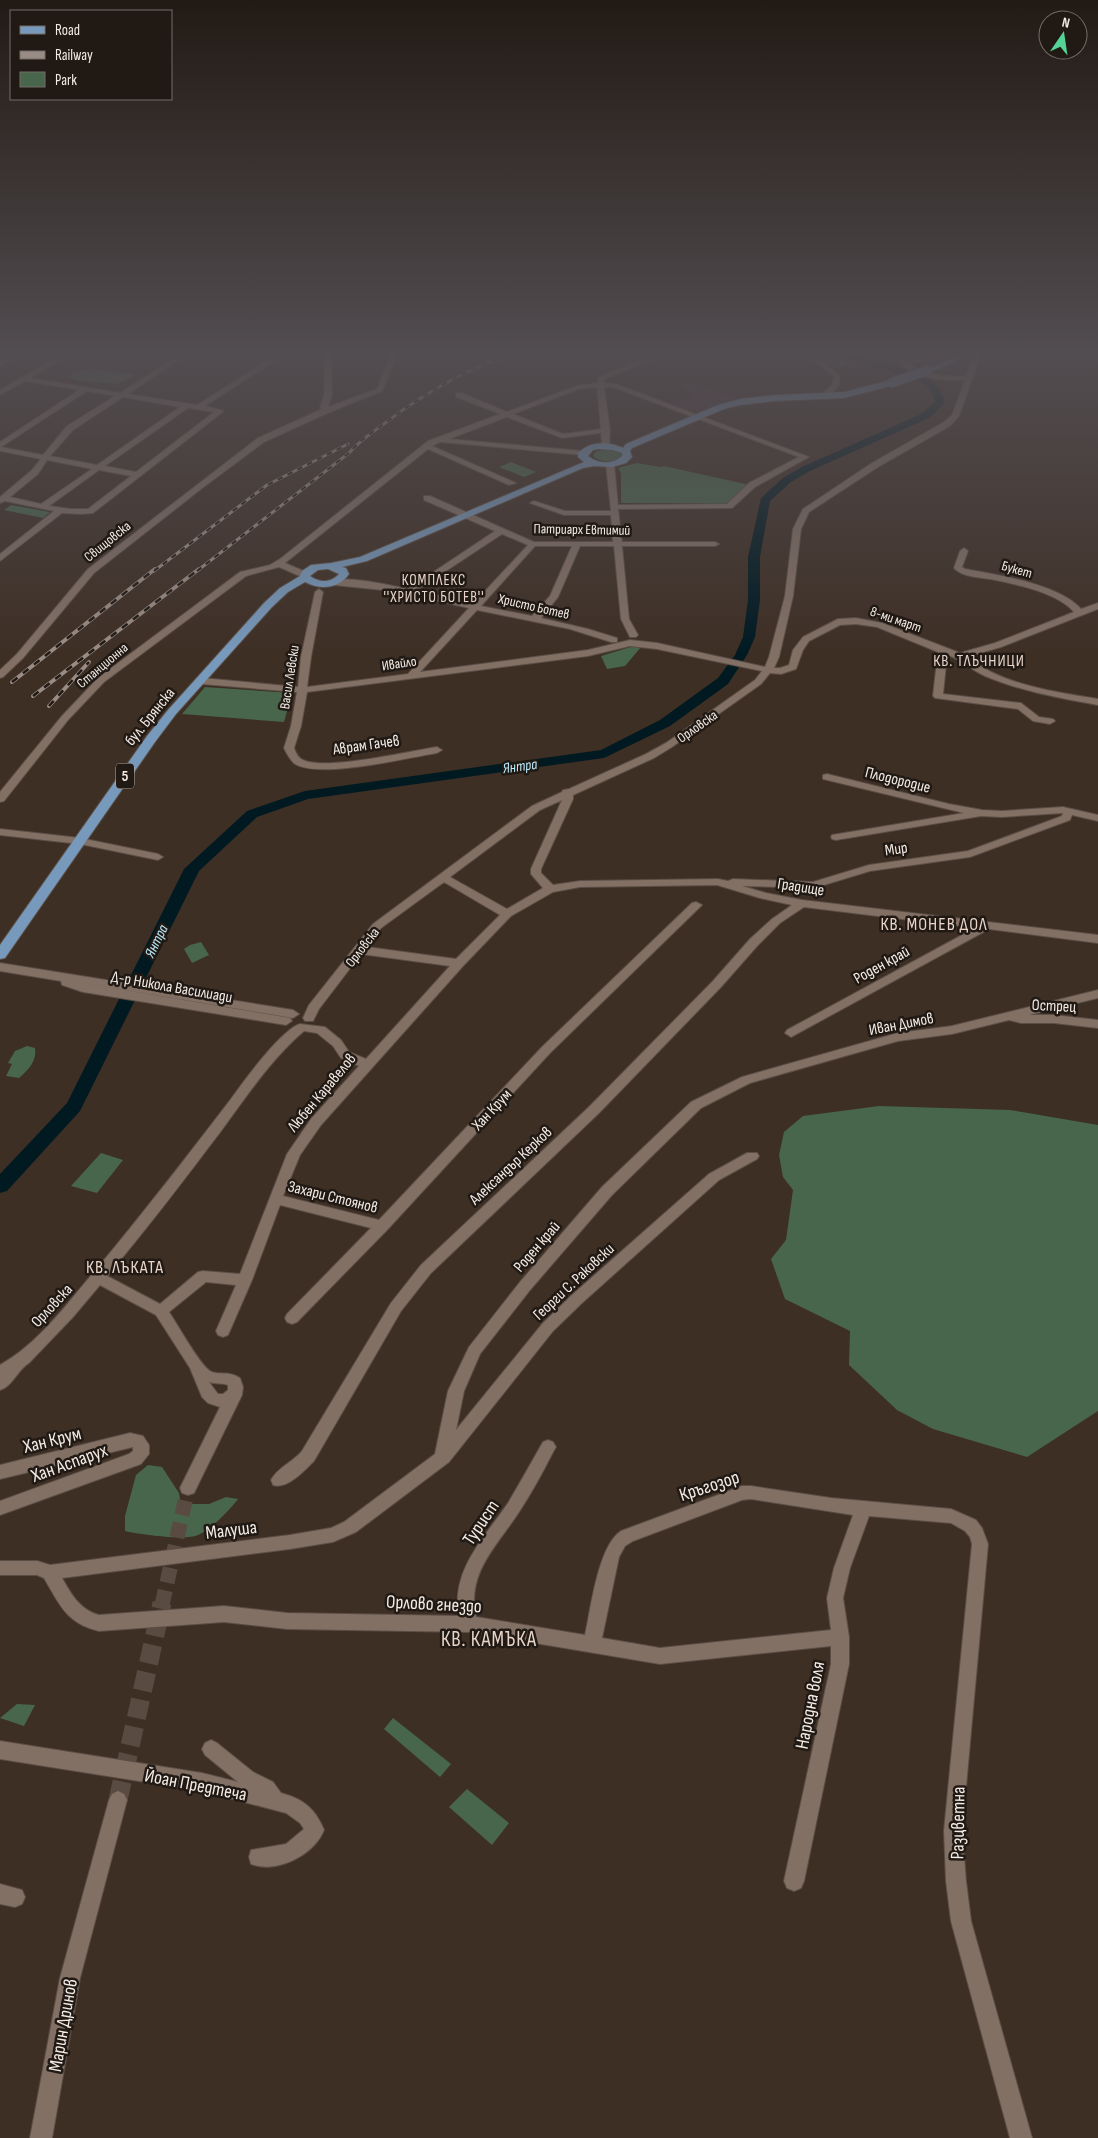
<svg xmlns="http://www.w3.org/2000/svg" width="1098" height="2138" viewBox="0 0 1098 2138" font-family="'Sofia Sans Condensed',sans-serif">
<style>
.medical{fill:#47343c}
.green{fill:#48664b}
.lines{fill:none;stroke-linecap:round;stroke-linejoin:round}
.river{fill:#011a22;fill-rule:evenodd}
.minor-tunnel-far1{stroke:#594b42;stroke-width:15;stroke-dasharray:15 8;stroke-linecap:butt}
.minor-tunnel{stroke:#594b42;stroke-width:19;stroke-dasharray:19 9;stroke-linecap:butt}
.minor-casing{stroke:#5b4e46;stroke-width:2}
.major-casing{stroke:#5b4e46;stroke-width:2}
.minor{fill:#827065;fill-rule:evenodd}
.major{fill:#79b;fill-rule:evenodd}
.rail-far1-casing{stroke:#998c84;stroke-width:3}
.rail-casing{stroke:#998c84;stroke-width:4}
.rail-far1{stroke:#201914;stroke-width:2;stroke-dasharray:5.5;stroke-linecap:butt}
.rail{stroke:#201914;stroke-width:2.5;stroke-dasharray:7;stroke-linecap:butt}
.major-bridge-casing{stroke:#5b4e46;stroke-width:11;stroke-linecap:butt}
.major-bridge{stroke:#79b;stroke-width:9}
.labels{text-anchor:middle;stroke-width:5;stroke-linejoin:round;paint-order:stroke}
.far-street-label{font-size:14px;fill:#f5ebe5;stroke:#201914}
.far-neighbourhood-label{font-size:15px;letter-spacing:1px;fill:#e9d5c9;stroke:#201914}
.far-water-label{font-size:15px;font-style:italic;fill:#bcecfc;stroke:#201914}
.shield{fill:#201914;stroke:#b5aca6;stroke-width:1}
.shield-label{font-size:15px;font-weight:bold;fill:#f5ebe5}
.far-quarter-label{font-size:16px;letter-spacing:1px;fill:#e9d5c9;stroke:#201914}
.street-label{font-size:16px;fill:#f5ebe5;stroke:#201914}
.neighbourhood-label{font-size:18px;letter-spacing:1px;fill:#e9d5c9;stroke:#201914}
.near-street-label{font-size:19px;fill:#f5ebe5;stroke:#201914}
.near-neighbourhood-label{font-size:21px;letter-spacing:1px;fill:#e9d5c9;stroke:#201914}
</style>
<rect width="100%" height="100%" fill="#3e2f25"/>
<path class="medical" d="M689,382L735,398L703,412L693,411L671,404L695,394L678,387Z"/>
<g class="green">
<path d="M814,355H829L853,364L836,368Z"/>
<path d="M94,369L132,374L134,377L116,384L75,380L71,378L73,372Z"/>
<path d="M607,449L620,452L623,456C615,463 601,464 593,456L595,452Z"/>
<path d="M511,462L536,472L524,477L499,467Z"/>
<path d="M637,463L660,467L664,466L750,485L725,505L707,506L705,503H621V473L618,468Z"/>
<path d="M11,505L50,512L43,518L4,510Z"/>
<path d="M634,646L641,647L625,666L607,669L601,656Z"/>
<path d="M205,687L292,693L284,722L182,714Z"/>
<path d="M201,942L209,955L192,963L184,949L190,945Z"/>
<path d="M27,1046L35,1048C37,1061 29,1069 19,1078L6,1076L12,1064L8,1063L15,1051Z"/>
<path d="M879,1106L1010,1110L1098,1125V1411L1027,1457L933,1429L897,1410L849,1365L850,1331L785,1299L771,1259L786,1240L793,1190L783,1177L779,1155L784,1132L803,1116Z"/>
<path d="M101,1153L123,1160L97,1193L71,1186Z"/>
<path d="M148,1465L162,1467L179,1493L181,1504H209L226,1497L238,1499C231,1509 209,1531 198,1535C186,1541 138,1534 125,1531V1516L136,1475Z"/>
<path d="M17,1704L35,1705L24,1726L0,1718Z"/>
<path d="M393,1718L451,1764L440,1777L384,1729Z"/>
<path d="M467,1789L509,1823L492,1845L449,1807Z"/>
</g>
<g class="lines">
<path class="river" d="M840,355C860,355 923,372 937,385C941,390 943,397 945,403L929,418L810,471L791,482L770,501L760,557V600L755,637L747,655L728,684L670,726L604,758L308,799L257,817L199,871L80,1111L7,1191L0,1193V1174L67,1103L184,869L247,811L305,791L601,750L660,720L718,678L735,655L743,637L748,600V557L761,498L783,478L802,467L921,414L935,402L930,389L920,381Z"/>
<path class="minor-tunnel-far1" d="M162,1605L188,1488"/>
<path class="minor-tunnel" d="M118,1800L162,1603"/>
<defs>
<g id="minor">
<path d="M12,355H20L0,366V361Z"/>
<path d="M60,355H68L31,378L120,393L179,355H186L128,394L197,405L276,355H284L205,406L224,411L93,513L81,514L62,513L0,561V554L54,511L5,501L0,503V497L32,470L41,459L0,451V442L79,390L25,381L0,395V390ZM87,391L115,396L67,426L43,455L1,447ZM123,397L180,407L97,465L50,456L73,430ZM188,408L214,412L136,472L105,466ZM47,460L92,469L41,504L10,497L38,474ZM99,470L131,476L88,509H71L49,506Z"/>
<path d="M325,355H331L332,395L328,407L377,389L391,355H397L382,391L330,412L264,442L201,489L94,573L23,658L3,677L0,678V670L17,654L88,569L258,438L322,409L320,407L324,395Z"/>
<path d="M654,355H663L604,379V383L616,384L809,457L755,487L732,508L618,509L622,542H715L719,544L715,546H622L629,619L638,635L636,637H630L621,619L614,546H580L558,597L541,618L588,629L617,638V642H611L570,629L477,610L420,672L588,650L630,640L657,643L765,667L769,657L785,596L793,529L803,509L872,463L944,422L952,415L965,380C945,381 905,379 898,358L901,356L905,359L940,357L941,358L938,360L908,363C924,375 946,377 966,376L973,358L969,355H978L980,357L959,416L950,426L878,467L809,512L801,529L793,596L779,657L774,668H780L789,665L793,650L803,637L838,619L856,618L882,623L960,653L995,643L1074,612C1058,593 1019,585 995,580C982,577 963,578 954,568L960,551L964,548L968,551L962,567L965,569C998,575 1059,584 1081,609L1098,603V609L1001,647L967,657C1003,685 1054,692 1098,699V705C1060,698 1020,691 985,676C971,670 961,659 947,655L943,694L1021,703L1039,717L1053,719L1055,721L1050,724L1033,721L1018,709L935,698L933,696L938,652L877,627L856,624L840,625L809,641L803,650L796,669L781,674L770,673L761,684L672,747L654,758L573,795V799L541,869V873L553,885L580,881L718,879L728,881L733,879L813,882L869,865L968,851L1062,816L1063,813L1002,817L981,816L836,840L832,839L831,837L832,835L964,813L823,779V775L827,774L949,804L982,810L1002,811L1063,807L1098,815V821L1072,815L1070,820L970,857L870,871L814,888L742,886L766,893L802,900L1098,935V943L989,929L791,1037L785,1033L787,1030L975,928L804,907L780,923L758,945L721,987L599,1113L431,1273L401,1311L314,1461C305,1470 287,1490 273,1485L271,1480C277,1468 294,1461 302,1451L391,1303L421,1265L589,1107L713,981L750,939L772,919L792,905L760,898L717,885L580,887L553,892L511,916L463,966L321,1125L300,1155L283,1196L379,1220L542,1047L692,903L696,902L702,905L550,1053L387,1230L297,1322L292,1324L287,1322L285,1318L287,1314L371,1228L280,1205L252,1280L228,1335L223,1337L218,1335L216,1331L236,1285L206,1282L169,1312C178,1325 199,1364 210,1371C219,1376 227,1370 240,1378L243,1387L242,1395L194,1493L188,1495L182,1493L180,1488L220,1407L208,1403L202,1397L190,1368L156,1315L100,1285L73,1317L29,1363C18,1369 13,1386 0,1390V1365C36,1345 63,1309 89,1278C138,1220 185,1159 231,1099C243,1082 282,1029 300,1024L325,1027L341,1040L349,1052L366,1059L450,966L361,954L319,1009L313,1021H305L303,1018L309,1005L373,924L532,806L562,792L563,790L569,789L646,754L666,743L755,680L762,671L657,649L630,646L588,656L307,692L301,726L294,748C296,753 298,758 303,760C325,771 410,751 437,747L442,750L437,753C407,758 319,779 295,764C290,760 287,754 284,748L291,726L297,692L202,684L197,681L202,678L298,687L301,657L315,592L319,589L323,592L311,657L307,687L408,674L469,608L393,591L334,585L330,582C340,574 394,586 408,589L495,531L424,500V496H430L534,542H613L611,515H564L530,503L534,501L565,511H611L606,464L610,462L614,464L618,505L727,504L749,483L799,457L613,387H604L610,430L609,448L602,446L601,433L562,438L507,417L449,439L583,451L587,453L583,455L440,442L432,446L516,483L509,485L428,449L285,563L308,573V577H302L279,567L246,576L104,682L68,720L4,801L0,802V792L62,716L98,678L240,572L270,565L280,559L428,441L500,414L456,397V393H462L507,412L576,386L597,383L599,377ZM597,387L601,429L563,434L513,414L579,389ZM502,534L528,545L473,604L417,590ZM535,546H572L550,596L532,616L481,606ZM562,800L531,869V874L543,888L507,909L450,877L540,810ZM444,882L500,915L456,959L367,947L381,928ZM304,1031L317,1033L333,1046L341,1058L359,1066L311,1119L287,1154L240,1274L203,1271L198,1272L160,1304L107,1276C147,1229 184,1180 221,1131C246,1097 271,1059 304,1031ZM209,1382C215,1384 223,1383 228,1385V1390L223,1394H218Z"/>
<path d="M806,355H813L840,375L839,385L826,399L819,397L832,385L834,376Z"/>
<path d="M1094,355H1098V357L1095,356Z"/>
<path d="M0,829L80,838L158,854L163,857L158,860L80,844L0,835Z"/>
<path d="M0,963L293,1010L299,1014L293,1018L77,982L290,1018L292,1021L286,1025L83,992L62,985L61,981L0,971Z"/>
<path d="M1098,990V998L1029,1015H1054L1098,1020V1028L1054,1023H1021L1009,1020L952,1034L898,1041L750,1083L701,1108L612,1195L530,1290L480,1354L464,1391L456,1430L543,1323L572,1295L709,1174L747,1153H757L759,1156L757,1159L719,1180L582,1303L553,1331L449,1462L356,1532L333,1542L290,1549L62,1578C71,1594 80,1610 99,1615L224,1606L287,1613L459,1616C450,1571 485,1537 508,1503C520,1483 531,1463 543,1442L548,1440L553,1442L556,1447L553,1452C543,1472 532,1492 519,1512C497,1546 466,1573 476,1617L585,1635C591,1608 598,1546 621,1531L742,1486H751L831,1498L951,1509L976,1520L982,1528L988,1544L962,1831L966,1881L971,1921L1032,2138H1010L951,1921L946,1881L944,1831L972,1544L970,1537L965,1531L951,1523L869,1516L850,1568L843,1598L849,1637V1664L804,1881L801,1888L794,1891L787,1888L784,1881L831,1664V1646L660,1664L469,1632L287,1629L224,1622L99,1631C66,1623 60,1605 44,1578L37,1575H0V1561H37L50,1565L290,1535L331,1528L344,1522L435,1454L448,1391L469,1347L520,1282L602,1187L691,1102L742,1077L898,1033L952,1026ZM751,1499L853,1515L834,1568L827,1598L831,1630L660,1648L602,1638L619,1557L625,1546L633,1541L742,1500Z"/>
<path d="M130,1433L143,1436L149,1445V1454L141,1464L0,1515V1501L129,1454L133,1451V1447L0,1479V1465Z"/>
<path d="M211,1740L217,1743L253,1772L273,1782L281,1793C303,1799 315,1808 324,1830C314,1855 277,1874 251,1864L249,1857L251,1850L286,1844L304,1829L300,1823L286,1813L202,1791L0,1759V1741L202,1773L238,1782L205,1755L202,1749L205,1743Z"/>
<path d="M118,1791L124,1794L127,1800L80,1978L52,2138H30L60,1978L109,1800L112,1794Z"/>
<path d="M0,1884L22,1890L25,1897L22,1904L15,1907L0,1904Z"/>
</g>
<g id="major">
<path d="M960,355H971L931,372L924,370Z"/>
<path d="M891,380L895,383L894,385L844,398L775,401L740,405L724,409L632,448L630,451L632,457L626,463L612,467L594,466L583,468L367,561L342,567L346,568L349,574C339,589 320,590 305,582L288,592L272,607L176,714L155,742L5,958L0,959V945L147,736L168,710L264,603L280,588L300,576L302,571L311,565L331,563L360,557L584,462L578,457V453C590,441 608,441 623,448L626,444L718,405L740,399L775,395L844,392ZM599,449L612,450L622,453V456C612,465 598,464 588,456L593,450ZM328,569L339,574C331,583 320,583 310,576L318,570Z"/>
</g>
</defs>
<use href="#minor" class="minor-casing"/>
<use href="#major" class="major-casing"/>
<use href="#minor" class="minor"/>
<use href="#major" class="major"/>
<defs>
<g id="rail-far1">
<path d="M154,571L267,485L348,444"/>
<path d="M197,571L349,453C360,440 374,431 388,421C426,392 465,370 510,355"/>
</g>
<g id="rail">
<path d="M12,682L155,569"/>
<path d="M33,696L199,569"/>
<path d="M49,706L89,662"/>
</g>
</defs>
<use href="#rail-far1" class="rail-far1-casing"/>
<use href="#rail" class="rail-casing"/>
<use href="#rail-far1" class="rail-far1"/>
<use href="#rail" class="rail"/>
<defs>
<path id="major-bridge" d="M891,383L928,370"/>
</defs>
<use href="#major-bridge" class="major-bridge-casing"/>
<use href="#major-bridge" class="major-bridge"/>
</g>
<linearGradient id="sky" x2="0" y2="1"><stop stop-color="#221a14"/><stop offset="0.54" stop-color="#524d51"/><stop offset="1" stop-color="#524d51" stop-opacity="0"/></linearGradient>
<rect width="1098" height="654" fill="url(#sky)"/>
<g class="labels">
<g class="far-street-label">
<text transform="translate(582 529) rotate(1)" y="5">Патриарх Евтимий</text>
<text transform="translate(107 541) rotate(-39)" y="5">Свищовска</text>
<text transform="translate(1017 569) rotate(16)" y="5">Букет</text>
<text transform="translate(534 606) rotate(13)" y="5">Христо Ботев</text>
<text transform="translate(896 619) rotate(19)" y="5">8-ми март</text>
<text transform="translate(399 663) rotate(-8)" y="5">Ивайло</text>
<text transform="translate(102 665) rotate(-40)" y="5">Станционна</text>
<text transform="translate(289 677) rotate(-81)" y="5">Васил Левски</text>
<text transform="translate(697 726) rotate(-35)" y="5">Орловска</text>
<text transform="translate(362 947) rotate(-52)" y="5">Орловска</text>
</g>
<g class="far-neighbourhood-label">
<text x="434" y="585">КОМПЛЕКС<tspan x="434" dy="17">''ХРИСТО БОТЕВ''</tspan></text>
</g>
<g class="far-water-label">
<text transform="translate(520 766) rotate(-8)" y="5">Янтра</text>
<text transform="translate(156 941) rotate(-64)" y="5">Янтра</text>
</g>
<rect class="shield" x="116" y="763.5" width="18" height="25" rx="4"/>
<g class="shield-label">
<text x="125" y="781">5</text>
</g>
<g class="far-quarter-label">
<text x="979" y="666">КВ. ТЛЪЧНИЦИ</text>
</g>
<g class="street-label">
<text transform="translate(149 716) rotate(-51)" y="6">бул. Брянска</text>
<text transform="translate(366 744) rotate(-8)" y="6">Аврам Гачев</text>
<text transform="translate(898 779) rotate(14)" y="6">Плодородие</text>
<text transform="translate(896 848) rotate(-8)" y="6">Мир</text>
<text transform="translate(801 886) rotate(9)" y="6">Градище</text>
<text transform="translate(881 964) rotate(-29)" y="6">Роден край</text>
<text transform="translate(172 986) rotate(10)" y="6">Д-р Никола Василиади</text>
<text transform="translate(1054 1005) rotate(3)" y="6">Острец</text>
<text transform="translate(901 1023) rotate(-11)" y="6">Иван Димов</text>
<text transform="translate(321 1092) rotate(-50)" y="6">Любен Каравелов</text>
<text transform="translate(491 1109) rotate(-47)" y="6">Хан Крум</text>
<text transform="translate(510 1165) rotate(-43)" y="6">Александър Керков</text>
<text transform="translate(333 1196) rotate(14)" y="6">Захари Стоянов</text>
<text transform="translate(536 1246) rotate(-49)" y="6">Роден край</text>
<text transform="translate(573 1281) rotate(-43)" y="6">Георги С. Раковски</text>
<text transform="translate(51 1305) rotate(-47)" y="6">Орловска</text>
</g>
<g class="neighbourhood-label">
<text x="934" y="930">КВ. МОНЕВ ДОЛ</text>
<text x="125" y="1273">КВ. ЛЪКАТА</text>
</g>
<g class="near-street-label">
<text transform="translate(52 1439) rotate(-14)" y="7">Хан Крум</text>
<text transform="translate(69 1462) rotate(-20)" y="7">Хан Аспарух</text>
<text transform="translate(709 1485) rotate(-18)" y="7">Кръгозор</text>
<text transform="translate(480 1522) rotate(-56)" y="7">Турист</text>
<text transform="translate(231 1529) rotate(-7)" y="7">Малуша</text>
<text transform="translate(434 1603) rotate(3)" y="7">Орлово гнездо</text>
<text transform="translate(809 1705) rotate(-79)" y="7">Народна воля</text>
<text transform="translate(196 1784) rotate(11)" y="7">Йоан Предтеча</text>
<text transform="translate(957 1823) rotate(-89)" y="7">Разцветна</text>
<text transform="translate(62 2025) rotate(-80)" y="7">Марин Дринов</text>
</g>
<g class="near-neighbourhood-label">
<text x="489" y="1646">КВ. КАМЪКА</text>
</g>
</g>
<rect x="10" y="10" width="162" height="90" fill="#201914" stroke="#756d68"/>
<rect x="20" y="26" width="25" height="8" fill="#7799bb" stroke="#756d68"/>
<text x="55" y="35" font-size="15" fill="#f5ebe5">Road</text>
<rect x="20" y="51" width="25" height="8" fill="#998c84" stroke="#756d68"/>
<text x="55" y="60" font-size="15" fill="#f5ebe5">Railway</text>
<rect x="20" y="72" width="25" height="15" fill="#48664b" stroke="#756d68"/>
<text x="55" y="85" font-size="15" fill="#f5ebe5">Park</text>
<g transform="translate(1063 35) rotate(13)"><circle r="24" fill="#201914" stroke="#756d68"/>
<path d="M0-4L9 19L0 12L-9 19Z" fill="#54d396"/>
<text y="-8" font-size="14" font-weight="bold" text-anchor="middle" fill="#f5ebe5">N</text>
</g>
</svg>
